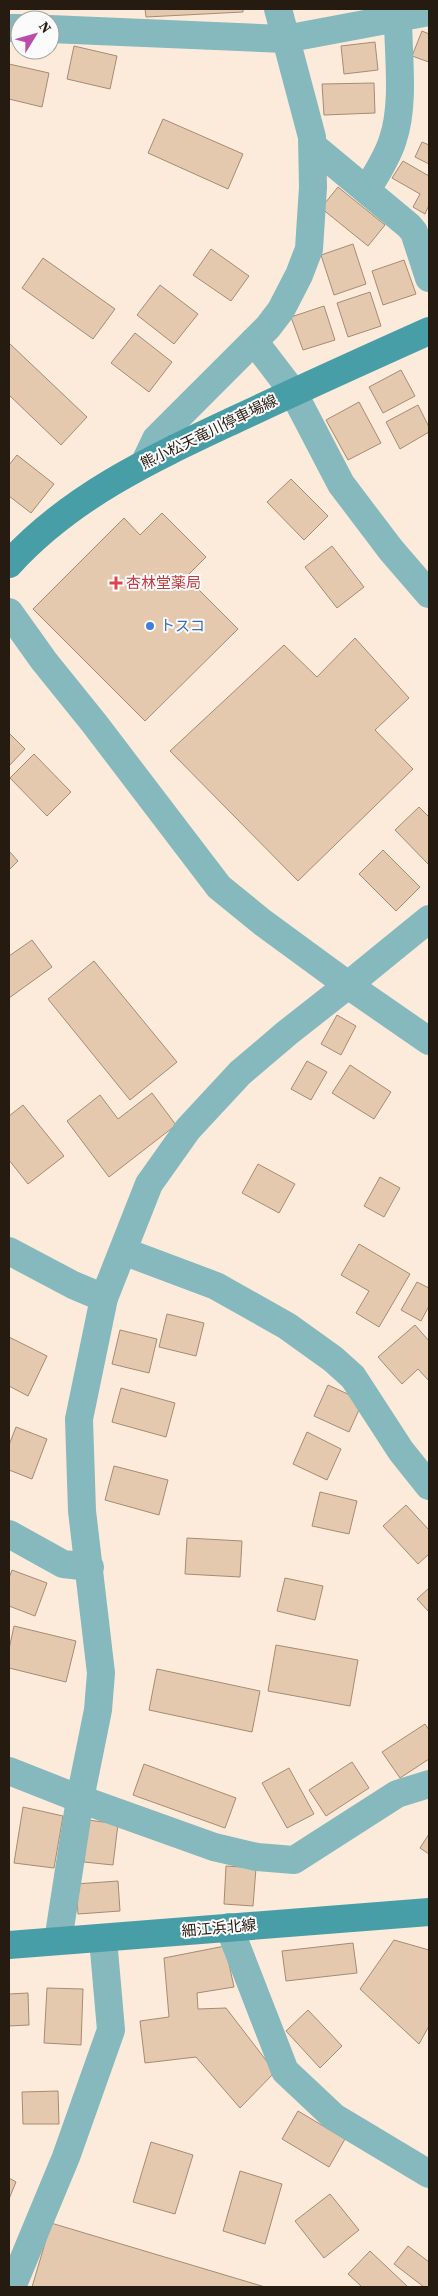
<svg xmlns="http://www.w3.org/2000/svg" width="438" height="2296" viewBox="0 0 438 2296" font-family="'Source Serif 4','Noto Sans JP',serif">
<style>
.building{fill:#e5c9af;stroke:#a68b72}
.lines{fill:none;stroke-linecap:round;stroke-linejoin:round}
.minor{stroke:#85b9be;stroke-width:28}
.tertiary{stroke:#85b9be;stroke-width:28}
.secondary{stroke:#489ea6;stroke-width:28}
.health-dot{fill:#e0444e;stroke:#fbfbfb;stroke-width:2}
.shop-dot{fill:#3f7fe0;stroke:#fbfbfb;stroke-width:2}
.labels{text-anchor:middle;stroke-width:4;stroke-linejoin:round;paint-order:stroke}
.street-label{font-size:15px;fill:#251b11;stroke:#fbfbfb}
.health-label{font-size:15px;fill:#be3a42;stroke:#fbfbfb;text-anchor:start}
.shop-label{font-size:15px;fill:#366cbe;stroke:#fbfbfb;text-anchor:start}
</style>
<rect width="100%" height="100%" fill="#fcebdb"/>
<g class="building">
<path d="M145,9H243V12L146,17Z"/>
<path d="M422,31L429,34V62L412,56Z"/>
<path d="M375,42L378,70L344,74L341,46Z"/>
<path d="M74,46L117,56L110,89L67,79Z"/>
<path d="M9,64L49,73L42,107L9,99Z"/>
<path d="M374,83L375,113L324,115L322,84Z"/>
<path d="M163,119L243,154L228,189L148,153Z"/>
<path d="M422,142L429,145V164L415,157Z"/>
<path d="M403,161L429,176V205L425,214L413,207L420,194L392,178Z"/>
<path d="M338,187L385,225L368,246L321,208Z"/>
<path d="M353,244L366,284L334,295L321,255Z"/>
<path d="M211,249L249,276L231,301L193,275Z"/>
<path d="M43,258L115,309L93,339L22,288Z"/>
<path d="M404,260L416,294L383,305L372,271Z"/>
<path d="M160,285L198,314L174,344L137,315Z"/>
<path d="M370,292L381,326L348,337L337,303Z"/>
<path d="M324,306L335,340L303,350L291,317Z"/>
<path d="M135,333L172,362L149,392L111,363Z"/>
<path d="M9,343L87,417L61,445L9,395Z"/>
<path d="M401,370L415,396L383,413L369,387Z"/>
<path d="M359,402L381,443L348,460L326,420Z"/>
<path d="M418,405L429,427V432L400,449L386,422Z"/>
<path d="M17,455L54,484L31,513L9,496V465Z"/>
<path d="M291,479L328,516L304,540L267,502Z"/>
<path d="M162,513L206,557L186,577L238,629L145,721L33,609L124,518L140,535Z"/>
<path d="M332,546L364,587L337,608L305,567Z"/>
<path d="M355,638L409,698L375,730L413,769L298,881L170,751L284,645L317,677Z"/>
<path d="M9,733L25,749L9,766Z"/>
<path d="M34,754L71,792L47,816L10,778Z"/>
<path d="M419,807L429,817V865L395,830Z"/>
<path d="M383,850L420,887L396,911L359,874Z"/>
<path d="M9,851L18,861L9,870Z"/>
<path d="M32,940L52,967L9,998V956Z"/>
<path d="M94,961L177,1062L130,1100L48,999Z"/>
<path d="M337,1015L356,1026L341,1055L321,1044Z"/>
<path d="M307,1061L327,1072L311,1100L291,1089Z"/>
<path d="M350,1065L391,1092L374,1119L332,1093Z"/>
<path d="M152,1093L176,1125L109,1177L67,1121L100,1095L118,1119Z"/>
<path d="M23,1105L64,1156L28,1184L9,1160V1116Z"/>
<path d="M258,1164L295,1184L279,1213L242,1193Z"/>
<path d="M380,1177L400,1188L384,1217L364,1206Z"/>
<path d="M359,1244L410,1274L379,1327L356,1313L369,1291L341,1275Z"/>
<path d="M417,1282L429,1288V1306L421,1321L401,1310Z"/>
<path d="M167,1314L204,1323L196,1356L159,1347Z"/>
<path d="M415,1325L429,1341V1381L418,1369L402,1384L378,1357Z"/>
<path d="M120,1330L157,1339L149,1373L112,1364Z"/>
<path d="M9,1337L47,1356L28,1396L9,1386Z"/>
<path d="M328,1385L363,1401L349,1432L314,1416Z"/>
<path d="M121,1388L175,1403L166,1437L112,1422Z"/>
<path d="M16,1427L47,1439L32,1479L9,1470V1445Z"/>
<path d="M307,1432L341,1449L327,1480L293,1464Z"/>
<path d="M114,1466L168,1480L159,1515L105,1500Z"/>
<path d="M320,1492L357,1501L349,1534L312,1526Z"/>
<path d="M406,1505L429,1530V1554L418,1564L383,1526Z"/>
<path d="M187,1538L242,1541L240,1577L185,1574Z"/>
<path d="M12,1570L47,1583L35,1616L9,1606V1578Z"/>
<path d="M285,1578L323,1586L315,1620L277,1611Z"/>
<path d="M429,1588V1612L417,1599Z"/>
<path d="M14,1626L76,1641L66,1682L9,1668V1649Z"/>
<path d="M276,1645L358,1660L350,1706L268,1691Z"/>
<path d="M157,1669L260,1691L252,1732L149,1710Z"/>
<path d="M425,1724L429,1730V1759L400,1778L382,1752Z"/>
<path d="M352,1762L369,1788L326,1816L309,1790Z"/>
<path d="M144,1764L236,1798L225,1828L133,1795Z"/>
<path d="M289,1768L314,1814L287,1828L262,1783Z"/>
<path d="M23,1807L63,1816L54,1868L14,1863Z"/>
<path d="M88,1820L118,1824L113,1865L84,1862Z"/>
<path d="M429,1834V1854L420,1848Z"/>
<path d="M226,1866L256,1868L253,1906L224,1904Z"/>
<path d="M118,1881L120,1911L78,1914L76,1884Z"/>
<path d="M394,1940L429,1950V2026L419,2044L360,1989Z"/>
<path d="M353,1943L357,1973L286,1981L282,1951Z"/>
<path d="M225,1946L234,1987L197,1993L198,2009L226,2008L275,2072L240,2108L196,2057L145,2063L140,2021L169,2017L164,1958Z"/>
<path d="M47,1988L83,1989L81,2045L44,2043Z"/>
<path d="M28,1993L29,2025L9,2026V1994Z"/>
<path d="M308,2010L342,2046L320,2068L286,2031Z"/>
<path d="M58,2091L59,2124H23L22,2092Z"/>
<path d="M298,2111L345,2139L329,2167L282,2139Z"/>
<path d="M151,2142L193,2155L175,2214L133,2202Z"/>
<path d="M240,2171L282,2184L265,2244L223,2231Z"/>
<path d="M9,2178L16,2182L9,2199Z"/>
<path d="M330,2194L359,2230L324,2258L295,2221Z"/>
<path d="M51,2223L265,2287H32Z"/>
<path d="M408,2246L429,2262V2287H424L394,2264Z"/>
<path d="M370,2251L408,2287H362L348,2274Z"/>
</g>
<g class="lines">
<g class="minor">
<path d="M9,28H20"/>
<path d="M50,29L285,39L429,12"/>
<path d="M313,146L409,226L414,232L429,278"/>
<path d="M367,190C376,174 388,157 393,139C405,104 398,54 398,17"/>
<path d="M254,341L293,392L341,484L391,550L429,594"/>
<path d="M145,462L156,439L268,327L281,310L299,275L309,249L313,187L312,137L278,9"/>
<path d="M348,985L429,919"/>
<path d="M9,1251L73,1285L104,1298"/>
<path d="M123,1251L216,1286L287,1326L333,1359L353,1377L401,1451L429,1486"/>
<path d="M9,1534L63,1564L90,1567"/>
<path d="M9,1771L80,1799L58,1941"/>
<path d="M80,1799L214,1847L257,1857L294,1860L397,1794L429,1784"/>
<path d="M229,1927L285,2071L334,2117L429,2174"/>
<path d="M12,2287L66,2157L111,2030L103,1939"/>
</g>
<g class="tertiary">
<path d="M9,612L44,661L94,723L219,887L262,922L348,985L429,1041"/>
<path d="M80,1799L98,1710L101,1673L82,1511L79,1419L104,1298L149,1184L188,1129L240,1073L287,1033L348,985"/>
</g>
<g class="secondary">
<path d="M9,564C70,497 149,460 230,422C296,391 362,361 429,331"/>
<path d="M9,1945L429,1912"/>
</g>
</g>
<path class="health-dot" d="M113.5 575.5h5v5h5v5h-5v5h-5v-5h-5v-5h5z"/>
<circle class="shop-dot" cx="150" cy="626" r="5"/>
<g class="labels">
<g class="street-label">
<text transform="translate(209 432) rotate(-26)" y="5">熊小松天竜川停車場線</text>
<text transform="translate(219 1928) rotate(-5)" y="5">細江浜北線</text>
</g>
<g class="health-label">
<text x="126" y="588">杏林堂薬局</text>
</g>
<g class="shop-label">
<text x="160" y="631">トスコ</text>
</g>
</g>
<rect width="438" height="2296" fill="none" stroke="#251b11" stroke-width="20"/>
<g transform="translate(35 35) rotate(53)"><circle r="24" fill="#fbfbfb" stroke="#a5a19d"/>
<path d="M0-4L9 19L0 12L-9 19Z" fill="#bc4ca9"/>
<text y="-8" font-size="14" font-weight="bold" text-anchor="middle" fill="#251b11">N</text>
</g>
</svg>
